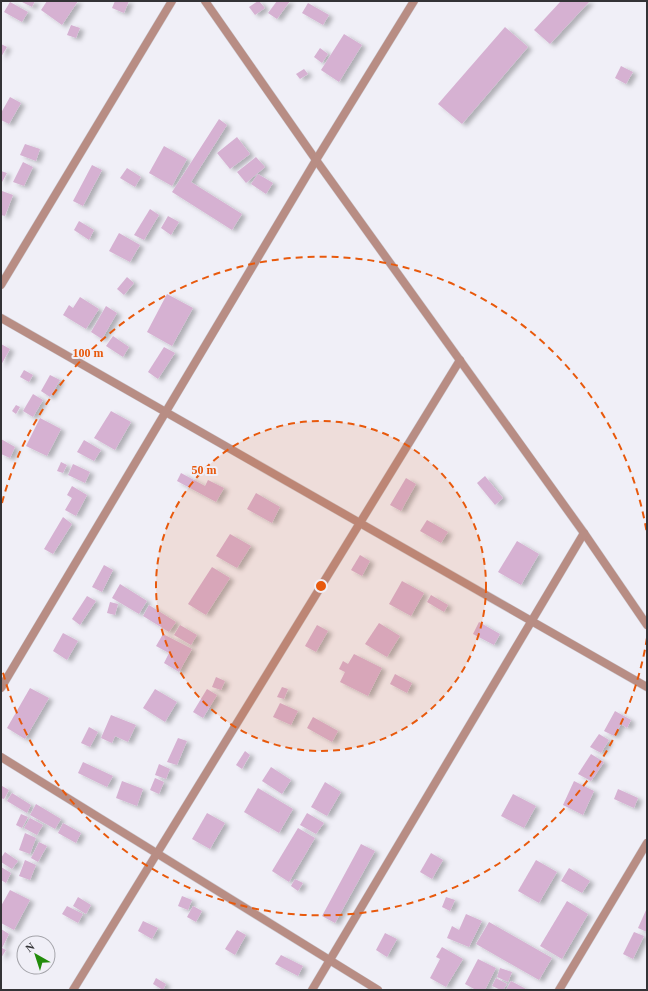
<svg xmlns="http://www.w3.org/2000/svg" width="648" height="991" viewBox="0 0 648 991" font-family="Georgia,serif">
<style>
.building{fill:#d6b1d2;filter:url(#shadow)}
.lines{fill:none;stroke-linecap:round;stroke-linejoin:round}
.street-casing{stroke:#cecdd4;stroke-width:9}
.street{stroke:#b88d84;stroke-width:8}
.ring{fill:none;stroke:#e8590c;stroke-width:2;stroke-dasharray:7 5}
.centre{fill:#e8590c;stroke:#f0eff7;stroke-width:2}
.ring-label{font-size:12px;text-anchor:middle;font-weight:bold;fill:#e8590c;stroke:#f0eff7;stroke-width:4;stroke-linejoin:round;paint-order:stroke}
</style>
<defs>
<filter id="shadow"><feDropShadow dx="4.5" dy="2.5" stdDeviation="2" flood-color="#0004"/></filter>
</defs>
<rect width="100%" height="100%" fill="#f0eff7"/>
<g class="building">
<path d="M20,1H35L32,7Z"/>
<path d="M47,1H78L62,25L41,10Z"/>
<path d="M115,1H129L124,13L112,8Z"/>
<path d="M258,1H259L265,8L255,15L249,7Z"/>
<path d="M277,1H290L277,19L268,13Z"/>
<path d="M561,1H590L550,44L534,30Z"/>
<path d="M10,2L28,12L22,22L4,12Z"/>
<path d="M308,3L329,15L323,25L302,13Z"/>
<path d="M71,25L80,28L76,38L67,35Z"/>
<path d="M505,27L528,47L462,124L438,104Z"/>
<path d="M344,34L362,45L339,82L321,70Z"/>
<path d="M1,44L7,47L1,57Z"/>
<path d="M320,48L328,54L322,63L314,57Z"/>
<path d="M621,66L633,72L626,84L615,78Z"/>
<path d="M304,69L308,74L300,79L296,74Z"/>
<path d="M10,97L21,103L9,124L1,120V113Z"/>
<path d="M219,119L227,125L191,182L242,214L232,230L172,192Z"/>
<path d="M237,137L250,154L230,169L217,153Z"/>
<path d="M25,144L40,149L36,161L20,155Z"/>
<path d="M164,146L187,159L172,186L149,173Z"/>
<path d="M256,157L265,167L246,183L237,172Z"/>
<path d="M23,162L33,167L24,186L13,182Z"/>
<path d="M92,165L102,170L83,206L73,201Z"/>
<path d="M127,168L141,177L135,187L120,178Z"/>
<path d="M1,171L7,173L1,184Z"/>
<path d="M258,174L273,183L266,194L251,184Z"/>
<path d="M2,191L13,195L5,216L1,215V193Z"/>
<path d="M150,209L159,215L144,240L134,235Z"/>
<path d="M168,216L179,222L171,235L161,228Z"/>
<path d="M79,221L94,230L89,240L74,230Z"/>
<path d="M119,233L140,245L130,262L109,251Z"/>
<path d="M127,277L134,283L124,295L117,289Z"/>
<path d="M167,294L193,308L172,346L147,332Z"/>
<path d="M80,297L99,309L86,329L63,315L69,305L73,308Z"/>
<path d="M106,306L117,313L102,339L91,332Z"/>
<path d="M113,336L129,347L123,357L106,346Z"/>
<path d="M1,344L10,349L1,365Z"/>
<path d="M164,347L175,353L158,379L148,372Z"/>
<path d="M24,370L33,375L29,382L20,377Z"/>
<path d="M50,375L60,380L50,397L41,391Z"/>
<path d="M33,394L43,400L33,417L23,411Z"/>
<path d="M16,405L20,407L16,414L12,411Z"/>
<path d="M111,411L131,422L115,450L94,438Z"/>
<path d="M40,418L61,429L47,456L26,446Z"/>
<path d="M1,439L15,447L10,458L1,454Z"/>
<path d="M84,440L101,450L94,461L77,452Z"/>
<path d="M61,462L67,465L63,473L57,471Z"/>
<path d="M73,464L90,472L85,483L68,475Z"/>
<path d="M181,473L205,486L208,480L224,488L216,502L177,481Z"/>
<path d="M485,476L503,498L495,505L477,483Z"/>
<path d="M406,478L416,484L401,511L390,505Z"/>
<path d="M72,486L87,495L76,516L65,510L72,498L67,495Z"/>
<path d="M256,493L280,507L272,523L247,509Z"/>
<path d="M63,517L72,524L53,554L44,549Z"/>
<path d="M427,520L448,532L441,543L420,531Z"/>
<path d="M230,534L251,546L237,568L216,556Z"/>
<path d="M517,541L539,554L521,585L498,572Z"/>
<path d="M360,555L370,561L362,576L351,570Z"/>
<path d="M104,565L113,570L102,592L92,587Z"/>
<path d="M212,567L230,578L206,615L188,604Z"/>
<path d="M402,581L424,593L411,616L389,604Z"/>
<path d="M120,584L147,601L139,614L112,598Z"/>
<path d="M431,595L448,605L444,612L427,602Z"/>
<path d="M87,596L96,601L80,625L72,619Z"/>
<path d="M110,602L118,604L115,615L107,613Z"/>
<path d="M149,605L176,622L169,632L143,616Z"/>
<path d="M479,622L500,634L494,645L473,634Z"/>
<path d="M379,623L400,636L387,657L365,644Z"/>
<path d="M180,625L197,635L191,645L174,635Z"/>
<path d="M317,625L328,631L316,652L305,646Z"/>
<path d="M63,633L78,641L67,660L53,651Z"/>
<path d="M163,634L192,649L179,672L164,663L169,653L156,646Z"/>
<path d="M354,654L382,668L368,696L340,682L345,672L339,669L343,661L348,664Z"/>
<path d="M395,674L412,683L407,693L390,684Z"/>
<path d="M216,677L225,681L221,690L212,687Z"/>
<path d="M282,687L288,689L284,699L277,697Z"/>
<path d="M30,688L49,698L25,739L7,728Z"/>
<path d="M155,689L177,702L165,722L143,708Z"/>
<path d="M207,689L217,695L203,718L193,712Z"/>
<path d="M280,703L298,711L291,725L273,717Z"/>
<path d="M615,711L631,720L627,728L621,724L614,736L604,731Z"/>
<path d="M111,715L136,725L128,742L115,736L112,743L101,738Z"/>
<path d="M313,717L338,731L332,742L307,728Z"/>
<path d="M89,727L98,732L90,747L81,743Z"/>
<path d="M599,734L609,740L601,753L590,747Z"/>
<path d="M178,738L187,741L177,765L167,762Z"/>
<path d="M245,751L250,755L242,769L236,765Z"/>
<path d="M591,754L604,762L591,781L578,774Z"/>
<path d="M83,762L113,776L107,787L78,773Z"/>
<path d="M159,764L170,769L166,779L155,775Z"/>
<path d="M271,767L291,780L282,794L262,781Z"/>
<path d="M155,778L164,782L159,794L150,790Z"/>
<path d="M122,781L143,789L137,806L116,798Z"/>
<path d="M574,781L594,791L583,815L563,805Z"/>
<path d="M325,782L341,792L327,816L311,807Z"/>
<path d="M2,786L9,790L4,799L1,798V788Z"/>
<path d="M258,788L293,809L279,833L244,812Z"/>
<path d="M618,789L638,798L634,808L614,799Z"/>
<path d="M12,793L31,805L27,813L7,801Z"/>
<path d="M513,794L536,806L524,828L501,816Z"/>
<path d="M36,804L61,819L55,829L30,815Z"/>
<path d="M207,813L225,823L210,849L192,839Z"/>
<path d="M307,813L324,823L316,834L300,825Z"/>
<path d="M21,814L28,817L22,828L16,825Z"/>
<path d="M30,818L43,825L37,835L24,828Z"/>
<path d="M63,823L81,833L76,843L58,833Z"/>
<path d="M298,828L315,838L289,882L272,871Z"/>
<path d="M25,833L36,838L30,854L19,850Z"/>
<path d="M39,842L47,846L38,862L31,858Z"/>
<path d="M361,844L375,851L335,923L322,916Z"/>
<path d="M5,852L18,861L12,869L1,862V858Z"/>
<path d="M431,853L443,860L432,879L420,872Z"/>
<path d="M25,860L36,865L30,880L19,876Z"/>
<path d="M536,860L557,872L539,903L518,891Z"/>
<path d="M1,867L11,873L6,883L1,880Z"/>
<path d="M569,868L590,881L582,893L561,881Z"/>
<path d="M295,879L303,883L298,891L291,886Z"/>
<path d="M10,890L30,900L14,930L1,923V906Z"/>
<path d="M182,896L192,900L188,910L178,906Z"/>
<path d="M78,897L91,905L86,914L73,906Z"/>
<path d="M446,897L455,900L450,911L442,907Z"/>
<path d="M567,901L588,914L562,959L540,946Z"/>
<path d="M67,906L83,914L78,923L62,914Z"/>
<path d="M193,906L202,911L196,922L187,917Z"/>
<path d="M647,908V932L638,928Z"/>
<path d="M466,914L482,921L469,947L447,938L452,926L459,930Z"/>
<path d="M143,921L158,928L152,939L138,931Z"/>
<path d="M489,922L552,958L539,980L476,944Z"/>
<path d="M1,929L9,934L2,948L6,950L1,958Z"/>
<path d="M237,930L246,935L235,955L225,949Z"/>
<path d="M634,932L644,936L633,959L623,954Z"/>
<path d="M385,933L397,939L387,957L376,950Z"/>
<path d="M442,947L463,959L446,987L430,978L440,959L436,957Z"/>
<path d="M281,955L303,966L298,976L275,964Z"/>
<path d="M478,959L496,968L485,990H476L465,984Z"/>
<path d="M500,968L512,972L508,982L497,977Z"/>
<path d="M156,978L166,984L163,990L153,984Z"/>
<path d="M496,978L507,984L503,990H501L492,986Z"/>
<path d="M511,981L526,989L525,990H506Z"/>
</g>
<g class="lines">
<defs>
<g id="street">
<path d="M205,1L316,160L584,533L647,625"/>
<path d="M1,285L172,1"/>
<path d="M1,318L647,687"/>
<path d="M1,688L316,160L414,1"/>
<path d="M1,757L378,990"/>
<path d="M73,990L460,360"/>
<path d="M312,990L584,533"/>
<path d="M559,990L647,843"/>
</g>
</defs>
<use href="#street" class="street-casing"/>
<use href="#street" class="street"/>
</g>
<circle cx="321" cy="586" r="165" fill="#e8590c" fill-opacity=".12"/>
<g class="ring">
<circle cx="321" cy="586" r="165"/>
<path d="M647 638A330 330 0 0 1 2 669M2 503A330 330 0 0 1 647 534"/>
</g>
<circle cx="321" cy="586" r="6" class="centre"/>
<g class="ring-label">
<text x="88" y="357">100 m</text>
<text x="204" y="474">50 m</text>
</g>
<rect width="648" height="991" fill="none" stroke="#333336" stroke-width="4"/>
<g transform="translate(36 955) rotate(321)"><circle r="19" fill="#f0eff7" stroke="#a4a4aa"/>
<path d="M0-3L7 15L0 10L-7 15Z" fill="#228c0b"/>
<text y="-6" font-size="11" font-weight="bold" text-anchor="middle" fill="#333336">N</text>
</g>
</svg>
